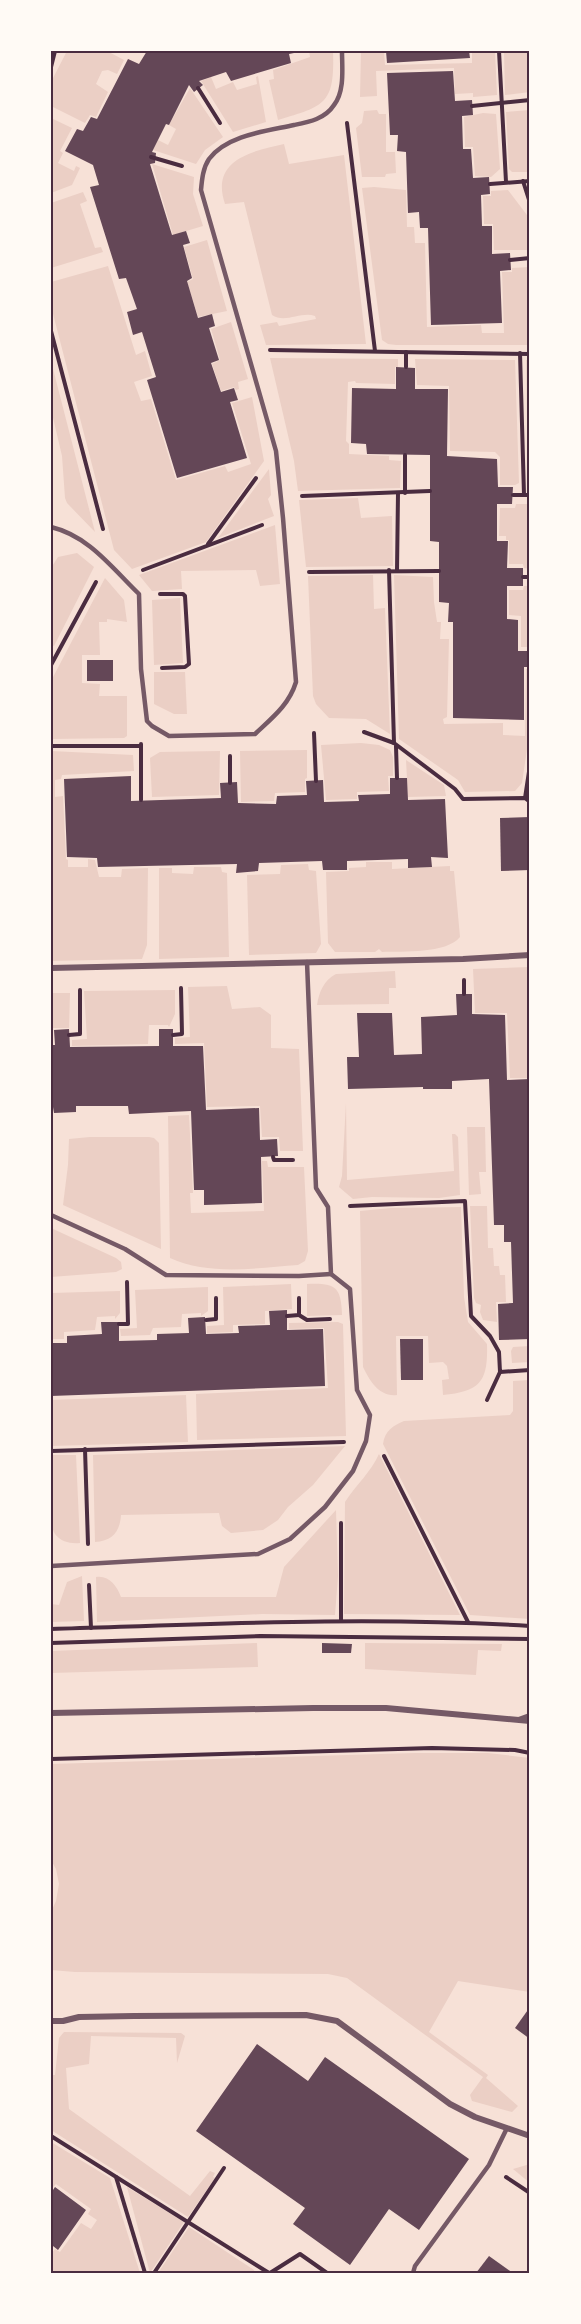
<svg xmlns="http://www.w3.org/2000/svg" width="581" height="2324" viewBox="0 0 581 2324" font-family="Helvetica,sans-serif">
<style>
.green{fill:#ebcfc5}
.building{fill:#644757}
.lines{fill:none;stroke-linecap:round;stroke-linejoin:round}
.path{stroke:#4a2c40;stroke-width:4}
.service{stroke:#755966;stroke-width:4.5}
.minor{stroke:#755966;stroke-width:6}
.neatline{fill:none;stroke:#4a2c40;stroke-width:2}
</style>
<rect width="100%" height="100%" fill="#f7e1d7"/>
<g class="green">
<path d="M67,51H107L124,60L117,74L108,70L102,71L96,84L108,92L96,117L90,115L85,123L51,106V82Z"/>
<path d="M309,51H333C335,104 325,106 278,120L269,80L274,79L273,70L310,57Z"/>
<path d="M361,51H384L385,65L472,63V51H495L497,95L473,97V93L455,94L454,68L376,71L377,96L360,97Z"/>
<path d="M504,51H530V92L505,95Z"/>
<path d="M258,76L266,122L233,132L201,81L211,77L216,89L233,82L237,90L257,84L256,77Z"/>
<path d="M190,88L223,137L205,150L196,164L153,150L158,140L168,145L176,129L169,125Z"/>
<path d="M377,110L379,114H386V152H395L396,173L386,174L385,177H362L356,128L362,123L364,111Z"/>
<path d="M530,110V172H512L509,169L506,112Z"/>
<path d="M483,113L496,114L500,169L491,177L475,176L473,147H465L464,117Z"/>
<path d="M51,118L72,128L60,151L63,153L58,163L74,171L76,166L80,168L72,185L51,193Z"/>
<path d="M284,144L289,164L344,155L366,344L266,345L260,325L277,322L279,326L316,319L315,316C301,311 285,324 272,315L244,202L225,204C210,160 252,151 284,144Z"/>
<path d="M152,164L194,177L193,194L203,226L173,235Z"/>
<path d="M374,187L406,190L407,227H414L415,243H425L427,327L481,325L482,333H504L502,272H512V268L530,267V345H396L388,344L382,340L362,188Z"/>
<path d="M508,190L530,219V246L527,250H494L493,224H484L483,196H491V191Z"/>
<path d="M83,192L87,201L80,204L95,248L101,247L103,252L51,268V203Z"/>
<path d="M207,240L227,311L198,317L187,282L193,279L184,247Z"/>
<path d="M108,266L136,355L145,351L152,376L134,382L141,401L151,399L176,480L225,466L228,472L251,464L232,403L252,397L264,461L206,542L132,569L114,550L51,306V282Z"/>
<path d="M231,322L248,379L238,382L239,389L236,390L234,387L221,391L212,364L220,360L211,329Z"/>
<path d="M270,358L398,359V367H395V384L356,383L355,381L348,382L346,441L349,444V454L389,456V460L401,461L400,488L298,491L294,461Z"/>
<path d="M415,359L515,360L519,483L515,485H500V457L495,452L450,451L449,386L417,385Z"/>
<path d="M526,360H530V486L528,484Z"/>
<path d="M51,361L95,532L67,503L65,498L62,456L51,409Z"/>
<path d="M269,469L271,495L268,499L274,516L218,538Z"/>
<path d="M358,498L361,518L392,516L393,566L306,567L299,500Z"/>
<path d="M516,504H528L530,505V569L524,568L523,564H509V540H506V536H499L500,508H515Z"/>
<path d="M275,525L280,584L260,586L256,570L181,571L182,589L152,591L139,575Z"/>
<path d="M77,553L94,567L54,646L51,644V568L58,557Z"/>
<path d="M373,575L374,609L385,608L390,734L366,719L329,718L316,704L313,696L308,576Z"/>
<path d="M394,575L433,577L434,602L437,622H441L440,639H449L447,717L443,719L444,724L503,723V735L525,736L526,669H530V729L522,783L515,791L465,792L458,780L399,739Z"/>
<path d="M105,578L124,600L127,622L107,619V622H99L100,655H82V683L100,684L99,696H127V736L124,738L51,739V681Z"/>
<path d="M524,586H530V647H521V616L509,615V590H523Z"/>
<path d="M180,598L183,663L154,665L152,600Z"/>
<path d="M154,672H185L187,714H174L154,704Z"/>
<path d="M361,743L379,745L390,750L393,757V776H388L389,791L357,792V799L326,800L321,745Z"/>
<path d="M307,750V778L305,779V792L275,793L274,801L241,802L240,751Z"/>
<path d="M51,751L133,755L134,771L62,775L61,779L55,780V797L63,796L66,859L68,860V867H88V859L95,860L99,877H121L122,869L148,868L147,945L142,959L51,961Z"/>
<path d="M220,751L219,795L152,797L150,758L160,752Z"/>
<path d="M406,760L444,785L446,796L408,797Z"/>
<path d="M366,862H392V869L450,866V871H454L460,937C446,954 403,951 382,952L379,949L375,952H335L328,943L326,872L349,871V868L366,867Z"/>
<path d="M308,864L309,870L316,871L321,944L316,953L249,955L247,875L280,874L281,865Z"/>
<path d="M194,867H221L222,872L227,873L229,957L159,959V868H172V873L193,874Z"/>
<path d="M530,967V1078H510L507,1013H475L473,969Z"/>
<path d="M395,971L396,988H389V1004L317,1005C319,992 324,980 336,974Z"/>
<path d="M227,986L232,1009L260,1007L271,1015V1048L299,1049L303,1151H280L279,1137H262L260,1106L207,1107L204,1043L175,1044V1038L190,1037L188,987Z"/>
<path d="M175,990V1014L169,1027L168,1025H149L148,1044L72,1046V1040L87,1039L84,991Z"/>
<path d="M51,993H70L69,1028H51Z"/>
<path d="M346,1103L347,1180L454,1171L452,1134H455L458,1137L460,1195L439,1198L372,1197L353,1199L339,1187L342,1176Z"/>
<path d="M189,1115L193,1193H190L191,1213L264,1211L262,1161H267L268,1167H304L308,1251L305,1261L298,1265C257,1268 209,1276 170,1258L168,1116Z"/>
<path d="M467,1127H485L486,1172H479L481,1194L469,1195Z"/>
<path d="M90,1137H149L154,1138L159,1143L161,1249L63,1205L68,1165L69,1139Z"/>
<path d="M470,1206H487L488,1248H493L494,1266H499L500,1275H505L506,1302H496L497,1322L483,1320L480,1312L481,1305L476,1303L474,1298Z"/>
<path d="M461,1207L464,1297L468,1322L487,1344C488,1381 481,1391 443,1395L442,1380L449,1379L447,1366L443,1362L429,1363L428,1336H396L397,1395C379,1397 370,1381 363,1367L360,1211L391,1208Z"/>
<path d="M51,1228L116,1258L121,1262L122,1269L116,1272L51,1277Z"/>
<path d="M291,1284L292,1309L265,1311V1324L233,1325V1332L207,1333V1326L224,1325L223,1287Z"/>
<path d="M307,1284C335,1283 341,1286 342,1315L307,1316Z"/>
<path d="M208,1287V1311L201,1316V1313L182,1314L181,1327L153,1328L150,1335L121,1336L120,1329L137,1328L135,1290Z"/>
<path d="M120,1291V1313L115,1319V1316L97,1317L95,1330L64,1332V1339H51V1293Z"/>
<path d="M338,1322L343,1324L346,1436L197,1440L196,1394L328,1388L324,1328L289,1329V1323Z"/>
<path d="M530,1346V1362L512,1363L511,1351L513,1347Z"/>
<path d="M530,1380V1619L470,1615L383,1444C385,1430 393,1426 404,1421L510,1415L513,1411V1381Z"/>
<path d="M186,1395L188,1442L51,1446V1400Z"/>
<path d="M345,1446L313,1485L288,1507L278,1520L263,1530L231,1533L222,1526L219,1513L121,1515C120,1531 113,1541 95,1542L93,1455Z"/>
<path d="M379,1454L460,1615L344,1614L345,1502C356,1485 371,1472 379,1454Z"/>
<path d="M51,1455H76L80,1543C71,1544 61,1542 55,1534C46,1519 51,1474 51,1455Z"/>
<path d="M336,1510L338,1576L335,1615L262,1614L97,1622L96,1577C109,1575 117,1586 121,1597H276L284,1567Z"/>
<path d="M82,1576L84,1621L51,1622V1604L59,1605L67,1582Z"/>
<path d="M257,1643L258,1667L51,1673V1651Z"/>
<path d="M365,1643L502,1644L501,1651L478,1650L476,1675L365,1669Z"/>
<path d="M415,1753H488L530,1758V1992L458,1981L429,2032L488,2075L486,2078L518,2106L512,2112L472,2101L470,2095L483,2077L347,1978L328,1974L75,1972L51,1970V1912L56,1901L59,1884L56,1869L51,1860V1764Z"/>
<path d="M64,2032L181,2033L185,2036L177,2063L176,2038L91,2036L89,2064L66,2068L69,2109L190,2196L210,2171L215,2173L213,2177L215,2178L188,2217L51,2130V2075H55L59,2038Z"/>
<path d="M51,2142L110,2178L140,2273H51V2254L55,2249L60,2252L81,2223L91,2229L97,2220L88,2214L91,2209L56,2184L51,2189Z"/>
<path d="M530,2164V2183L513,2169Z"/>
<path d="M127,2187L184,2222L150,2273Z"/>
<path d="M189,2227L254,2270L255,2273H158Z"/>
</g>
<g class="building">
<path d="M147,51L299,52L289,54L291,63L231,81L226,72L199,81L203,85L194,92L189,85L169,125L166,124L152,152L156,153L155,163L150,164L172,235L186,231L190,243L183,245L192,278L187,281L198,318L212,314L215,326L209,328L219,360L211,363L221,392L234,388L238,400L230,402L247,458L177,478L147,380L156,377L142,332L133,335L127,312L137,309L126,278L119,279L90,187L99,185L93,165L65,151L77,129L83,131L91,117L97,119L128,59L139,64Z"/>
<path d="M386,51H469L470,58L387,63Z"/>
<path d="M453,71L455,101L472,100L473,115L462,116L463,149H471L473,178L489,177L490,194L481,195L482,226H492V254L510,253L511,270L500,271L502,323L431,325L428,228H420L419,212L408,213L406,152L397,151L398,135H390L387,73Z"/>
<path d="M396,367L415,368V389H448L447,456L497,459L498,487H513L512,504H497V541H508L507,568H523V586H507V619L518,620V651H530V667H524V720L453,718V622H448L449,603L439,602V542L430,541V455L367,454L366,444L351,443L352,388L396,389Z"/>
<rect x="87" y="660" width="26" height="21"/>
<path d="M131,776V801L221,798L220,783L237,782L238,803L276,804L277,796L307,795L306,781L323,780L324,802L359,801L358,795L390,794V778H407L408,800L445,799L448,858L431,857L432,867L408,868V859L347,861V870H323L322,861L259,863L258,871L236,873L237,864L98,867L97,858L67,857L64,779Z"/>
<path d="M530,817V870L501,871L500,818Z"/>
<path d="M456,994H472V1014L505,1015L507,1080L530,1079V1339L499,1340L498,1304L513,1303L511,1242H504V1225H494L489,1079L452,1081V1089H423V1087L348,1089L347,1057H359L357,1013H392L394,1055L422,1054L421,1017L457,1015Z"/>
<path d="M69,1029L70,1047L159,1046V1029H173V1046H203L206,1110L259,1108L260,1140L277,1139L278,1156L261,1157L262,1203L204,1205V1190H194L191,1111L129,1114L128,1106H76V1112L54,1113L53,1107H51V1045H55L54,1030Z"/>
<path d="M287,1310V1330L323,1329L325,1386L51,1396V1343H67V1336L102,1334L101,1322H119V1341L157,1340V1334L189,1333L188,1318L205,1317L206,1334L239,1333L238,1326L270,1325L269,1311Z"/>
<path d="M400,1339H423V1380H401Z"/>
<path d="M322,1643L352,1644L351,1653H322Z"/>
<path d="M530,2007V2039L515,2028Z"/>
<path d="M257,2044L308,2081L325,2057L469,2159L419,2230L389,2209L350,2265L293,2224L305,2208L196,2131Z"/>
<path d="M55,2187L86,2210L58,2250L53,2246L51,2249V2193Z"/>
<path d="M489,2256L513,2273H476Z"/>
</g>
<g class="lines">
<g class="path">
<path d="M499,51L506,182"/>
<path d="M51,67L55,51"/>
<path d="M198,88L220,123"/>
<path d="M472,106L530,100"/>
<path d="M347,123L375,351"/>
<path d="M151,157L182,166"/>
<path d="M523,181L530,203"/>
<path d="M490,184L530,181"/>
<path d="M510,260L530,258"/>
<path d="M51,331L103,529"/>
<path d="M270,350L530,354"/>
<path d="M406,352V367"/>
<path d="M520,353L524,495"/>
<path d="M405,455V493"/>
<path d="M513,495H530"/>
<path d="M302,496L430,491"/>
<path d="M208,544L256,478"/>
<path d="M143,570L262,525"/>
<path d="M389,570L394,743"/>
<path d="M397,571L398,493"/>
<path d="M309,572L439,571"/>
<path d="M523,577H530"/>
<path d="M160,594H183L185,596L189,664L185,667L162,668"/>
<path d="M51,665L96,582"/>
<path d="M364,732L394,743L455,789L463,799L525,798L530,802"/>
<path d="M314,733L316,781"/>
<path d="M51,746H140"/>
<path d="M396,746L397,778"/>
<path d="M230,756V783"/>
<path d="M525,798L530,765"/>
<path d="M141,800V744"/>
<path d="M464,980V994"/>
<path d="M69,1035L80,1034V990"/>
<path d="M173,1035L182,1034L181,988"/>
<path d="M273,1157L274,1160H293"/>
<path d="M350,1206L465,1201L471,1316L490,1336L499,1352L500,1372L530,1370"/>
<path d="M299,1315L307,1320L330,1319"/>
<path d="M287,1316L299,1315V1298"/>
<path d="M206,1320L216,1319V1298"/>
<path d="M119,1324H128L127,1282"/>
<path d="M487,1400L500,1372"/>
<path d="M85,1449L88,1544"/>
<path d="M51,1451L344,1442"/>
<path d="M384,1456L468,1622"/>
<path d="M89,1585L91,1628"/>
<path d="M341,1621V1523"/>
<path d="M51,1629C211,1624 370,1616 530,1626"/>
<path d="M51,1643L260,1636L530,1639"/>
<path d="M51,1759L432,1748L515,1750L530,1753"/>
<path d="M51,2136L269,2273"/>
<path d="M116,2177L145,2273"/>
<path d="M506,2177L530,2193"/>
<path d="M154,2273L224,2168"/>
<path d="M270,2273L300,2254L327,2273"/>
</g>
<g class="service">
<path d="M51,527C89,536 112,568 139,594L141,669L147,721L152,726L169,736L255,734C272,718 289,705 296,682L283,518L276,451L201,190C202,179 203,168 209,159C227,135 267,131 294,125C309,122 325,119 334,105C345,91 342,68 342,51"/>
<path d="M51,1215L125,1249L166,1275L299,1276L331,1274"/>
<path d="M51,1566L258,1554L290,1539L325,1507L353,1471L366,1441L370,1415L357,1390L350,1289L331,1274L328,1207L316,1188L307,962"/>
<path d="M519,1719L530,1715"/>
<path d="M413,2273L415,2266L489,2165L507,2128"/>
</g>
<g class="minor">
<path d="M51,968L463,959L530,955"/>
<path d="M51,1713L313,1708H386L530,1721"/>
<path d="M51,2021H63L79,2017L134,2016L306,2015L337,2021L450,2104L475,2117L530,2136"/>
</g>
</g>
<rect width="581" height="2324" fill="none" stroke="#fffaf5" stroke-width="105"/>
<rect x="52" y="52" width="476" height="2220" class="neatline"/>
</svg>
